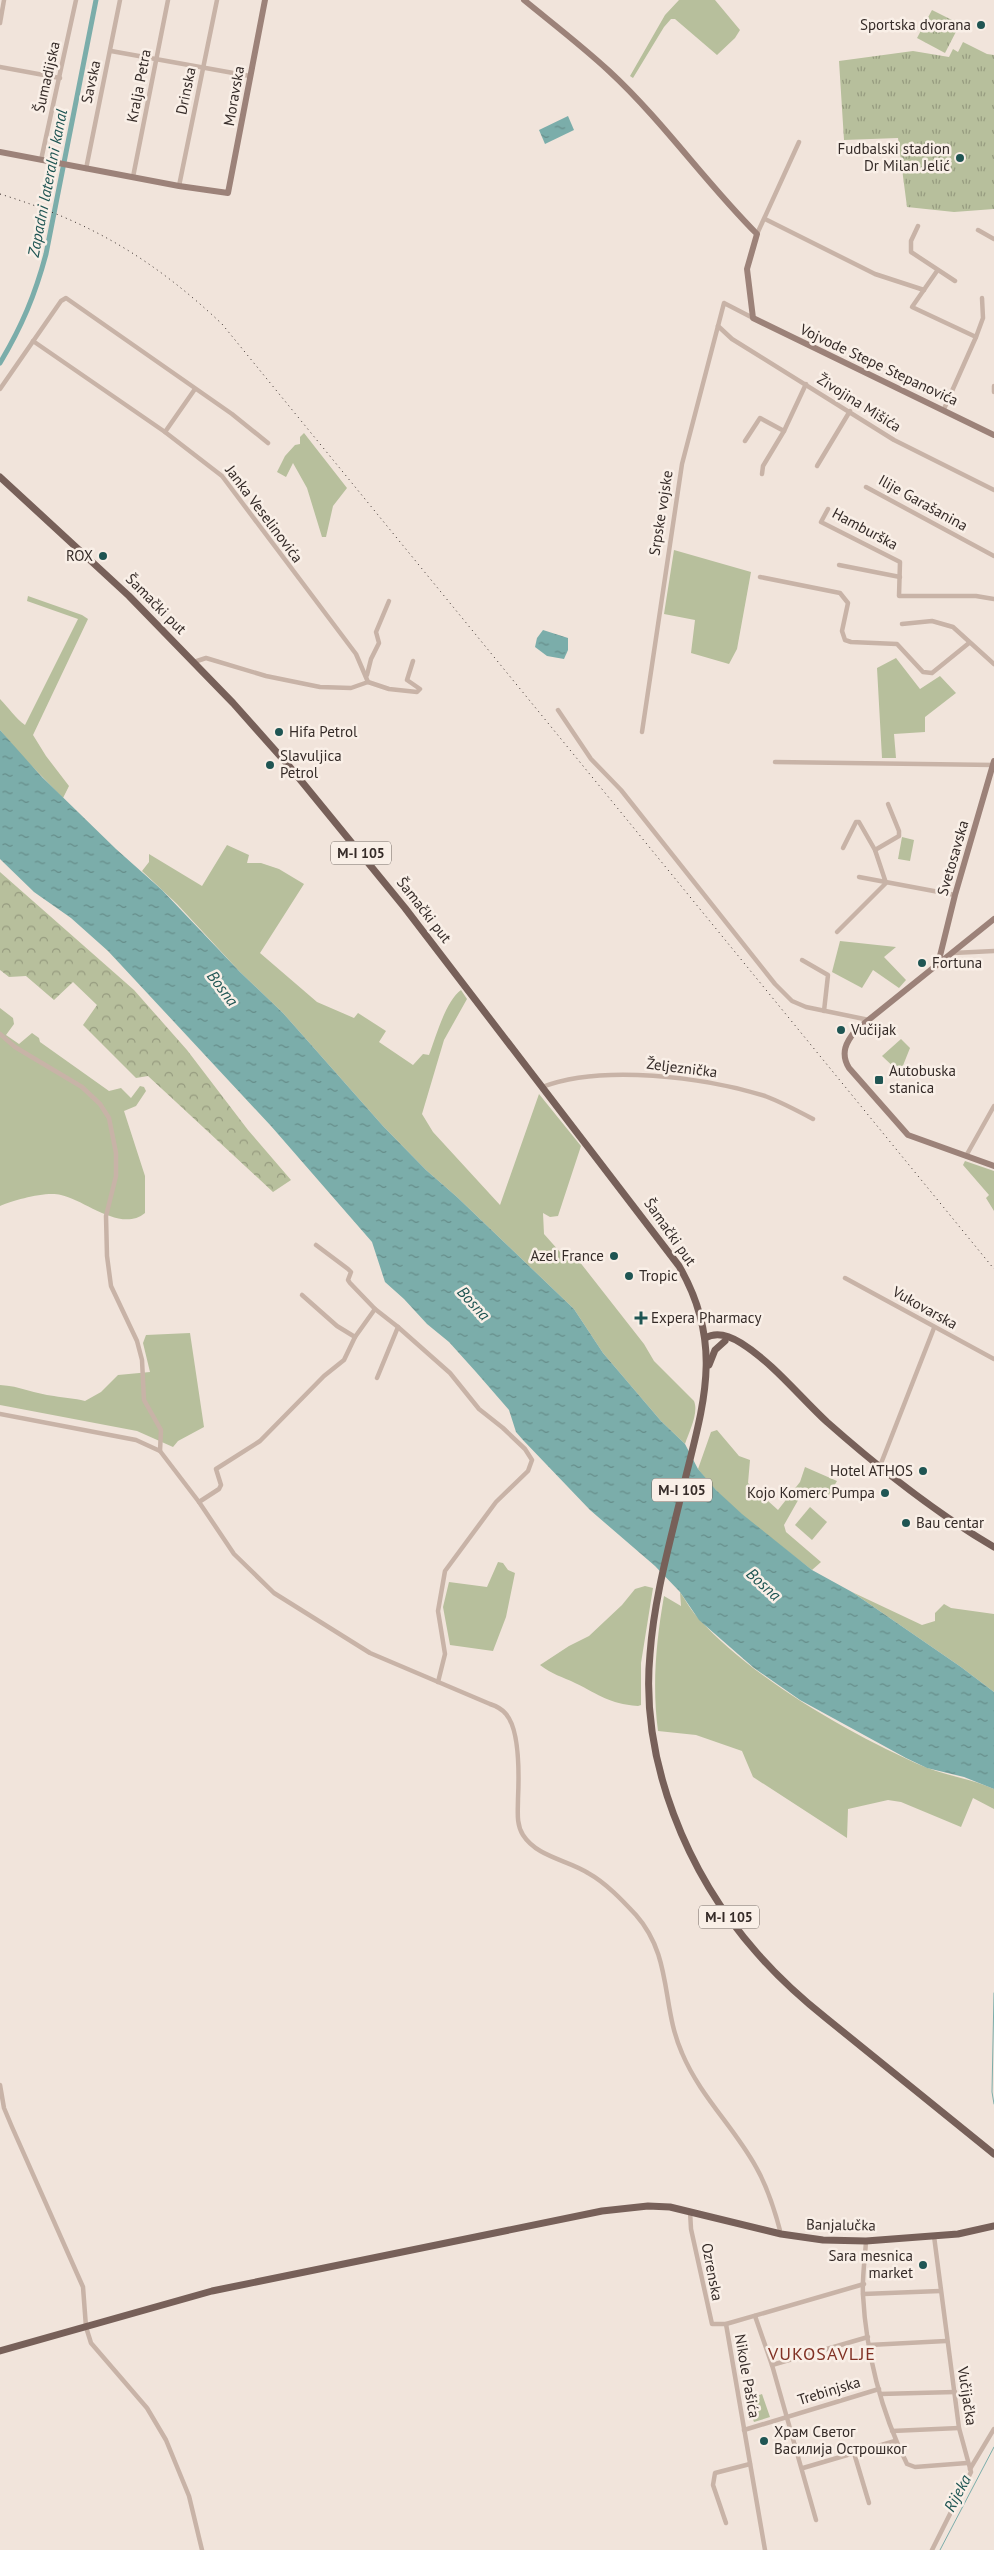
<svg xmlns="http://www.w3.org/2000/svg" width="994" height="2550" viewBox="0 0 994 2550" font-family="'PT Sans',sans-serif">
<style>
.grass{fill:#b7bf9c}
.forest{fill:url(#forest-crowns)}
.park{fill:url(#park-tufts)}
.water{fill:url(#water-ripples)}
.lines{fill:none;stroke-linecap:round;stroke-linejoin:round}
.stream{stroke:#7badaa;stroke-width:1}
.canal{stroke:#7badaa;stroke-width:5}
.street{stroke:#c8b3a7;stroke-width:4.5}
.secondary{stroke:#9c8279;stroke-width:6}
.primary{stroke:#776059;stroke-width:7}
.rail{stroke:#352b28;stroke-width:1;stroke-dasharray:1 4;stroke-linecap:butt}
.poi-dot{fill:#1f5553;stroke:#f9efe7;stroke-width:2}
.labels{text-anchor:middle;stroke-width:5;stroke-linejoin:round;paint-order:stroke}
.shield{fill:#f9efe7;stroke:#706661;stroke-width:1}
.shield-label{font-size:14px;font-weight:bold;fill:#352b28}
.poi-label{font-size:15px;fill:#352b28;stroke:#f9efe7;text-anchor:start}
.street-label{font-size:15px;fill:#352b28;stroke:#f9efe7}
.water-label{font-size:16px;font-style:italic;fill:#1f5553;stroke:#f9efe7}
.quarter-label{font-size:18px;letter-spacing:1px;fill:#813124;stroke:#f9efe7}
</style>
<defs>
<pattern id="forest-crowns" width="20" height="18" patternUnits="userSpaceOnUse" patternTransform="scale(1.25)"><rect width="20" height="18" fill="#b7bf9c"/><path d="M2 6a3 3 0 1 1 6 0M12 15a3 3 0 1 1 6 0" fill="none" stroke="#969b7f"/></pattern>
<pattern id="park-tufts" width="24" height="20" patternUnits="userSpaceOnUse" patternTransform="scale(1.25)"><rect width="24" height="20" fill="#b7bf9c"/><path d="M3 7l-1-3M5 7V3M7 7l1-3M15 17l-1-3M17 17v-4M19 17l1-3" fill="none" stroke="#969b7f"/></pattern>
<pattern id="water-ripples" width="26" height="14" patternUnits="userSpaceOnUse" patternTransform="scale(1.25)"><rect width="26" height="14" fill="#7badaa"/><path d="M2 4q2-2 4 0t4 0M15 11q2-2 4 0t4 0" fill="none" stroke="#668d8a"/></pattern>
</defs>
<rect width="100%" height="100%" fill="#f1e4db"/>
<g class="grass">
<path d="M679,0H715L740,30L735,38L717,55L675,19H671L664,27L633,78L630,76L665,15Z"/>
<path d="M304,433L347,488L333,506L326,537H322L307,488L293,463L286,477L277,472L285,456L295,445L300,444V437Z"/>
<path d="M674,550L751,572L737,649L729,664L691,653L695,620L664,614Z"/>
<path d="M28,596L82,615L88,619L33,735L46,756L69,786L63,798L21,755L0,730V699C9,708 15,718 25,725L78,619L27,601Z"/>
<path d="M896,658L920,689L940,676L956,693L925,717V732L894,734L896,758H882L877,668Z"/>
<path d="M902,837L914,840L910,861L898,859Z"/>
<path d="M227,845L249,855L247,863H261L279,869L304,884L260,953L317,1002L354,1018L358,1013L386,1031L379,1042L413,1065L423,1054L429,1055C436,1037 445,1002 461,990L467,999L444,1040L422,1114L433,1132L500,1205L539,1094L581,1146L558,1216L550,1217L543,1213L544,1234L568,1261H579L644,1344L654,1361L694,1401C699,1413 689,1432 685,1444L661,1421L603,1353L574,1309L457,1197L426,1170L383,1126L283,1013L240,972L177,904L142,871L149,862V854L202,886Z"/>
<path d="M840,941L896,947L884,957L906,980L899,988L873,970L862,988L832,972Z"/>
<path d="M0,1008L13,1018L14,1024L6,1035L19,1044L32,1033L39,1038L40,1042L109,1091L121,1088L131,1098L140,1086L144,1087L146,1091L136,1106L124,1111L145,1176V1213C121,1233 85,1200 61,1195C46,1191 14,1200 0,1206Z"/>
<path d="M901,1039L910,1048L900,1073L882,1056Z"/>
<path d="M965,1161L994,1171V1211L986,1198L989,1195L963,1165Z"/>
<path d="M190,1333L204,1427L178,1441L173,1447L137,1431L0,1405V1385C20,1386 35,1394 54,1396C65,1398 74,1398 85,1401L101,1392L118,1375L150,1372L143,1343L146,1335Z"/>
<path d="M717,1430L739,1456L750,1460L748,1483L778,1510L800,1482L805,1467L837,1481L827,1498L805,1488L784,1525L786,1532L821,1562L812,1570C773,1539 728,1509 698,1469L711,1432Z"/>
<path d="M810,1507L827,1522L812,1540L795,1525Z"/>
<path d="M498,1562L503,1563L508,1570L515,1573L506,1617L493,1651L450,1645L443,1607L449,1582L487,1587Z"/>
<path d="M645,1586L653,1588L641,1663V1705L638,1706C607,1703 602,1696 575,1683C563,1677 551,1674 540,1665L569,1646L589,1636L622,1605L635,1589Z"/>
<path d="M680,1592C686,1601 692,1612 700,1620C752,1678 853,1736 925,1767C947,1776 972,1779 994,1789V1809L973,1798L961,1827L901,1802L888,1800L848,1809L847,1838L753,1777L742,1751L696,1735L658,1731C652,1686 656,1642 664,1596L681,1606Z"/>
<path d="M852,1592L922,1625L935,1621V1613L944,1604L951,1608L994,1614V1692L961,1667Z"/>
<path d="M762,2394L770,2417L754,2422L746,2400Z"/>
</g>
<path class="forest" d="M0,872L134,990L187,1050L248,1130L291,1180L273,1192L148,1076L136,1078L83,1025L97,1005L73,982L54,1000L26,976L9,977L0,970Z"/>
<g class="park">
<path d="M932,10L960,24L945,53L917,38Z"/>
<path d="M963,42L987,54L994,55V209L954,212L907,207L898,138L844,140L839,61L913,51L949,57L953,49L958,52Z"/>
</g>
<g class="water">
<path d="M568,116L574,130L545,144L539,130Z"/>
<path d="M543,630L568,638V650L564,659L547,656L535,647L537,638Z"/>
<path d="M0,730L41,776L116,849L162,890L240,972L283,1013L383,1126L426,1170L457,1197L574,1309L603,1353L661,1421L685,1444L698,1469L716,1490L742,1514L812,1570L852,1592L961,1667L994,1692V1789L964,1777L927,1768L906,1758L800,1700L754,1668L699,1620L680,1592L655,1566L590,1510L523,1440L516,1432L509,1410L476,1372L449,1342L427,1324L404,1299L385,1282L372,1242L271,1126L108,951L71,918L34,892L0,859Z"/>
</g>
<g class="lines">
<g class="stream">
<path d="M994,1993L992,2092L994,2104"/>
<path d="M940,2550L994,2447"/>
</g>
<path class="canal" d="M0,363C22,326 35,295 46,254L96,0"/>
<g class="street">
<path d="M0,23L4,0"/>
<path d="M111,51L250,76"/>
<path d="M0,67L60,78"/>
<path d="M41,160L76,0"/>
<path d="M86,169L120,0"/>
<path d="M133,177L168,0"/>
<path d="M179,186L217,0"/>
<path d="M765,219L875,274L924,290"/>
<path d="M918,226L911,241V252L955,281"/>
<path d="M978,230L994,239"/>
<path d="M757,234L799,142"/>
<path d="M937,271L912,307L976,337L944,409"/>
<path d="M718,326L732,339L894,440L994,490"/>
<path d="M976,337L983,318L982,298"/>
<path d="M33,341L165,432L222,476L356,654L368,682"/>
<path d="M994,386V392"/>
<path d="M0,389L61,301L66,298L232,414L268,443"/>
<path d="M165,432L195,389"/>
<path d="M745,441L760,418L784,431"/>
<path d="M817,466L850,411"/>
<path d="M762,474L763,466L784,431L806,384"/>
<path d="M866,487L994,556"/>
<path d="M828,509L821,522L900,562L899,596H976L994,599"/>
<path d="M839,565L900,577"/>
<path d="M760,577L840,593L848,603L842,631L845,640L851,642L897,644L923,672L932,673L969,643"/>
<path d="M902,624L932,621L953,627L994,664"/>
<path d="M194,662L206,658L266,676L320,687L351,688L368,682L389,689L417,692L420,689L407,680L413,661"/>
<path d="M367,675L371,659L379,643L376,632L389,601"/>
<path d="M558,710L591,759L621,790L775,984L792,1001L806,1007L869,1020"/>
<path d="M642,732L682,464L724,303L753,318"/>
<path d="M775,762L994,765"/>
<path d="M875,850L899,836V831L888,804"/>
<path d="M859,877L955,895"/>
<path d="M837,932L886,883L875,850L859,822H856L843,848"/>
<path d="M953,953L994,951"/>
<path d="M802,960L828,975L824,1011"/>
<path d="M0,1034L15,1047L82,1087L100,1104L109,1118L116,1153V1176L106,1216L107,1256L111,1286L137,1341L142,1360L144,1400L161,1430L160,1451"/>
<path d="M542,1087C602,1064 704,1077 765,1096C781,1102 798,1111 813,1119"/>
<path d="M966,1156L994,1106"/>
<path d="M316,1245L348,1269L351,1272L348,1280L350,1283L375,1309L398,1327L377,1378"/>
<path d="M845,1278L994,1359"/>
<path d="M302,1295L337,1326L355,1337L375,1309"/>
<path d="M398,1327L450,1373L479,1409L503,1428L525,1449L532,1460L528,1471L496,1502L445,1571L438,1611L445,1654L438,1682"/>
<path d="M0,1414L136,1440L160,1451L199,1502L234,1554L274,1593L370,1653L490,1704C496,1706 502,1709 506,1714C520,1730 519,1777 518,1799C518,1811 516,1824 523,1835C537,1857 568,1860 588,1873C606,1883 622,1900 636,1915C673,1957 661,2006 682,2053C700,2096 734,2127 756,2167C768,2188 775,2211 781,2234"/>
<path d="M880,1466L934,1328"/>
<path d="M199,1502L219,1489L221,1485L216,1469L260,1441L324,1376L344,1360L355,1337"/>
<path d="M0,2085L4,2108L12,2127L83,2287L86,2327L91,2343L147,2408L166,2440L189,2496L202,2550"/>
<path d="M690,2211L691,2229L712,2324H726L864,2284"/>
<path d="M866,2241C865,2259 862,2277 863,2295C866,2352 881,2412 907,2464L915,2467L967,2463"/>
<path d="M863,2294L940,2291"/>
<path d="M755,2316L772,2365L816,2520"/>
<path d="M726,2324L765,2550"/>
<path d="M869,2345L946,2341"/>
<path d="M772,2365L868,2337"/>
<path d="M880,2394L955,2392"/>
<path d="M744,2430L879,2389"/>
<path d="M892,2431L959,2428"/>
<path d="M854,2453L869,2503"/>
<path d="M803,2468L895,2441"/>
<path d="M970,2469L994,2429"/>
<path d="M726,2523L713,2485L715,2473L750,2464"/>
<path d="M932,2550L971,2472L959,2428L934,2236"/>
</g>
<g class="secondary">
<path d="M524,0C552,23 582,46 609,71C663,121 705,182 757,234L747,269L753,318L994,435"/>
<path d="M0,152L179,186L228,193L265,0"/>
<path d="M994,919L856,1030C846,1042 840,1053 849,1068L908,1135L994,1166"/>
<path d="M938,964L955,895L994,761"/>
</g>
<g class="primary">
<path d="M0,477L129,596L233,703L289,766L405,908L679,1266C726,1347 702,1408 682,1492C669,1546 654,1599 650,1654C640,1761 687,1874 757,1953C778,1977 801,1998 826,2018L994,2154"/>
<path d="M705,1338C717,1331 730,1336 741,1343C773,1363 799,1396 827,1422C879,1468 934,1512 994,1547"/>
<path d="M709,1365L715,1350L725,1341"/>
<path d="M0,2351L212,2291L602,2211L648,2206L670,2207L781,2234L823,2240L866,2241L958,2234L994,2226"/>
</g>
<path class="rail" d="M0,194C91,222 153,259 222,324L994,1269"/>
</g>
<g class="poi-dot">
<circle cx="981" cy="25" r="5"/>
<circle cx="960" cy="158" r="5"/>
<circle cx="103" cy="556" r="5"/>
<circle cx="279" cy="732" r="5"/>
<circle cx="270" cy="765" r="5"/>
<circle cx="922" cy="963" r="5"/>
<circle cx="841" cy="1030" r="5"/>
<rect x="874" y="1075" width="10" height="10" rx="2.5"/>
<circle cx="614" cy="1256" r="5"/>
<circle cx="629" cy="1276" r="5"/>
<path d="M638.5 1310.5h5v5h5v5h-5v5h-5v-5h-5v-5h5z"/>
<circle cx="923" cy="1471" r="5"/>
<circle cx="885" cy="1493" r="5"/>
<circle cx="906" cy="1523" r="5"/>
<circle cx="923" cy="2265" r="5"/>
<circle cx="764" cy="2441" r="5"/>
</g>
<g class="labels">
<g class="shield">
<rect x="331" y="841.5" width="60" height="23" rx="4"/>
<rect x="652" y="1478.5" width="60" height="23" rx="4"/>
<rect x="699" y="1905.5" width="60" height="23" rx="4"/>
</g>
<g class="shield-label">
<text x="361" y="858">M-I 105</text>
<text x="682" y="1495">M-I 105</text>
<text x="729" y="1922">M-I 105</text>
</g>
<g class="poi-label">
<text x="971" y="30" text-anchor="end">Sportska dvorana</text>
<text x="950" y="154" text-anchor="end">Fudbalski stadion<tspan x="950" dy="17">Dr Milan Jelić</tspan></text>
<text x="93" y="561" text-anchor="end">ROX</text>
<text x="289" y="737">Hifa Petrol</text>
<text x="280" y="761">Slavuljica<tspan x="280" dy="17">Petrol</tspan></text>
<text x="932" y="968">Fortuna</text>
<text x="851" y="1035">Vučijak</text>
<text x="889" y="1076">Autobuska<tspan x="889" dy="17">stanica</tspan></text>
<text x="604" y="1261" text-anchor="end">Azel France</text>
<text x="639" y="1281">Tropic</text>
<text x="651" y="1323">Expera Pharmacy</text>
<text x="913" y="1476" text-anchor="end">Hotel ATHOS</text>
<text x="875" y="1498" text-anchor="end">Kojo Komerc Pumpa</text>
<text x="916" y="1528">Bau centar</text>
<text x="913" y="2261" text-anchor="end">Sara mesnica<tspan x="913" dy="17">market</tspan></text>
<text x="774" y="2437">Храм Светог<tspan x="774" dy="17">Василија Острошког</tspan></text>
</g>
<g class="street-label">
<text transform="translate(47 77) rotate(-77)" y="5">Šumadijska</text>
<text transform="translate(91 82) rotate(-78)" y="5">Savska</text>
<text transform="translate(139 86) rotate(-79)" y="5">Kralja Petra</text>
<text transform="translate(186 91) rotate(-78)" y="5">Drinska</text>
<text transform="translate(234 96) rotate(-80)" y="5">Moravska</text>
<text transform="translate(879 365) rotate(25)" y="5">Vojvode Stepe Stepanovića</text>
<text transform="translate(859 403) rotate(32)" y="5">Živojina Mišića</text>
<text transform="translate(923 503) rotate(29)" y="5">Ilije Garašanina</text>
<text transform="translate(661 513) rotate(-81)" y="5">Srpske vojske</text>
<text transform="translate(264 514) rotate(53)" y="5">Janka Veselinovića</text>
<text transform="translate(865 529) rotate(28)" y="5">Hamburška</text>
<text transform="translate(156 604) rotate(45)" y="5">Šamački put</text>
<text transform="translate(953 858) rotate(-74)" y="5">Svetosavska</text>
<text transform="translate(424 910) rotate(52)" y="5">Šamački put</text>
<text transform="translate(682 1068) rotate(7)" y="5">Željeznička</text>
<text transform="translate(670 1232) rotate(55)" y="5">Šamački put</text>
<text transform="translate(925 1308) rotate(29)" y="5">Vukovarska</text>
<text transform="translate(841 2225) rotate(1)" y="5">Banjalučka</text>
<text transform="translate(712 2272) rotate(79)" y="5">Ozrenska</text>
<text transform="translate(747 2376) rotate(80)" y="5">Nikole Pašića</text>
<text transform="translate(829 2391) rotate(-17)" y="5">Trebinjska</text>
<text transform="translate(967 2396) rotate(81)" y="5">Vučijačka</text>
</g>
<g class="water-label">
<text transform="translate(47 183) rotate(-79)" y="6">Zapadni lateralni kanal</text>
<text transform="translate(223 988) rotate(53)" y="6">Bosna</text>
<text transform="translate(474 1303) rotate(48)" y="6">Bosna</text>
<text transform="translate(764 1584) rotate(42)" y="6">Bosna</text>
<text transform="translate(957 2493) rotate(-62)" y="6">Rijeka</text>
</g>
<g class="quarter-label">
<text x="822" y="2360">VUKOSAVLJE</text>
</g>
</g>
</svg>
